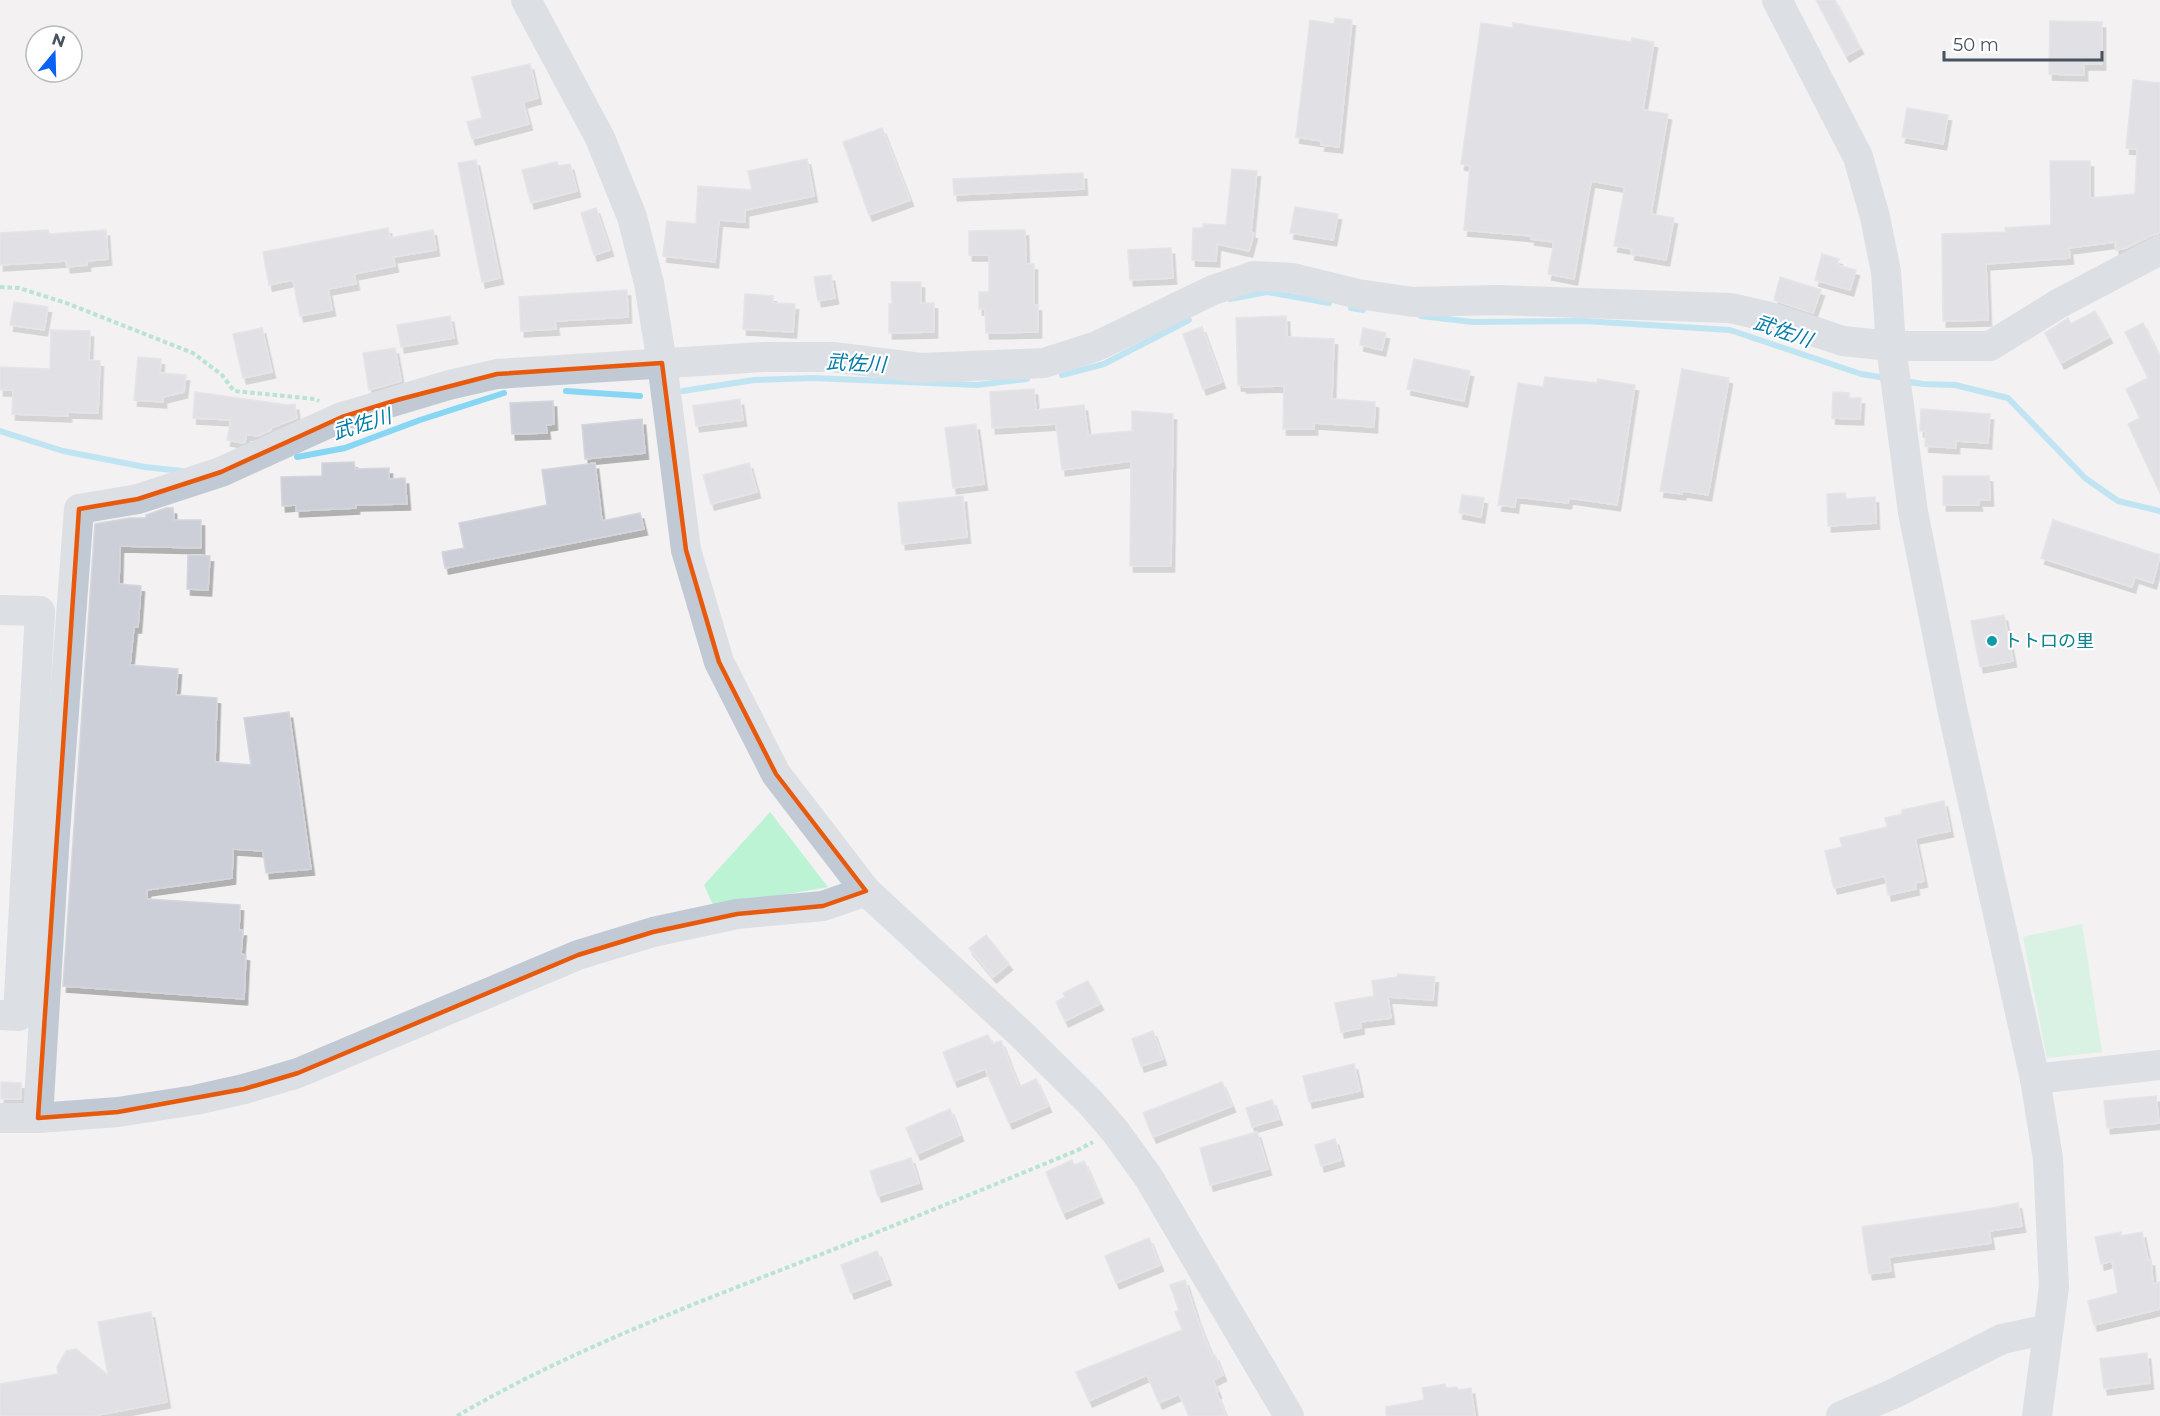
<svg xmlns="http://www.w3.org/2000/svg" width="2160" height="1416" viewBox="0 0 2160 1416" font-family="Montserrat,'Noto Sans JP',sans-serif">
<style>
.green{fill:#bdf3d5}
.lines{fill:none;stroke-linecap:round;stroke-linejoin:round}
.stream{stroke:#86d6f4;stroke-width:6}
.building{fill:#cccfd7;stroke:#d4d6dd;stroke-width:1.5;filter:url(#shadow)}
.path{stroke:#71d5aa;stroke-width:4;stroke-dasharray:4.5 3;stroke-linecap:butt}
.minor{stroke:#c1cad4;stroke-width:30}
.marked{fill:none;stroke:#e8590c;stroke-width:4.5;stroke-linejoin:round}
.culture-dot{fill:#0f9aa8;stroke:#fff;stroke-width:2}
.labels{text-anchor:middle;stroke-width:4.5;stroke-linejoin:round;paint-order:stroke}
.culture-label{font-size:18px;fill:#0d838f;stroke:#fff;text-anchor:start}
.water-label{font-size:20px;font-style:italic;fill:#027ba9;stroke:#fff}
</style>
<defs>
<filter id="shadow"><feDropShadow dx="3.5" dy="6" stdDeviation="0" flood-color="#0004"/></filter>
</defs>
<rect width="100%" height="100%" fill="#f3f1f1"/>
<g class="green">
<path d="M770,812L828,887L714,907L704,885Z"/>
<path d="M2082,924L2102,1052L2047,1058L2023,937Z"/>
</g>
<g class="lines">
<g class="stream">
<path d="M1230,299L1267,292L1329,303"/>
<path d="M1351,308L1363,310"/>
<path d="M1421,316L1473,322L1584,321L1730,330L1861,374L1886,378"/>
<path d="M1062,375L1104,364L1189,320"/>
<path d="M1904,381L1923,384L1955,385L2008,398L2085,478L2118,501L2160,511"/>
<path d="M566,391L640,396"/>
<path d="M683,391L754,380L813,378L977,385L1027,379"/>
<path d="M0,431L63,451L145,467L182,471"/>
<path d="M297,457L345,448L420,420L504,393"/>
</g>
</g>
<g class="building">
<path d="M1816,0H1835L1860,48L1846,56Z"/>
<path d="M1335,18L1352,20L1339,147L1321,145L1322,141L1296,137L1310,20L1334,24Z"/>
<path d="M2050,21L2102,22V64H2084V75L2049,74Z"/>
<path d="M1481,23L1513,28V23L1631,42L1632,38L1654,42L1643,110L1668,114L1651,214L1674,218L1666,260L1631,254L1632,249L1614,246L1625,187L1591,181L1574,279L1548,274L1554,242L1531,239V236L1464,230L1470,166L1461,164Z"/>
<path d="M530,64L538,98L523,102L529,124L472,139L467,122L482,118L472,77Z"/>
<path d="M2133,80L2160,83V233L2152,235L2126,248L2116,250L2115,242L2069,248L2070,258L1986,264L1988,320L1943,321L1942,234L2006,232L2005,228L2051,225L2050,161H2090V198L2135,194L2137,149L2126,148Z"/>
<path d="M1907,108L1948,115L1943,144L1902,137Z"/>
<path d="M882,128L910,200L869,215L843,142Z"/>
<path d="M807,159L814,196L745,210V222L719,220L715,262L663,256L667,221L696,224L698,186L752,190L748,171Z"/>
<path d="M476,160L500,278L482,282L458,163Z"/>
<path d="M557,162L558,166L570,164L577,191L531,203L522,170Z"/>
<path d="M1232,169L1257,171L1251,232L1254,233L1249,251L1217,244L1216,261L1192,260L1193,228H1203V224L1226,225Z"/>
<path d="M1083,173L1084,189L954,195L953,179Z"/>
<path d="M1295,207L1338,214L1333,240L1290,233Z"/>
<path d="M596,208L610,250L594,255L581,213Z"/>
<path d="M388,228L390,238L433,230L436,250L393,257L395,266L354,274L356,284L328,289L332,310L300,316L293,280L269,285L263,252Z"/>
<path d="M48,230L49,234L106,230L108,259L87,261V265L67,267L66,261L0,265V233Z"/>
<path d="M1025,230L1026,264H1034V305H1038V332L986,333L985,309H979V292H989V255H969V231Z"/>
<path d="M1171,248L1173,278L1130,280L1128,250Z"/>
<path d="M1822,254L1839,259L1837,265L1856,270L1850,290L1815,280Z"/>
<path d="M831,275L835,298L818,301L814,277Z"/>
<path d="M1780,277L1821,290L1813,313L1774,300Z"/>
<path d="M891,282H921V303H934V332L889,333V304H892Z"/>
<path d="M627,290L628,317L555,321L556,329L521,331L519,297Z"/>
<path d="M745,294L773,296V303L795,304L793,332L743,329Z"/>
<path d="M14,302L48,307L44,330L10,325Z"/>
<path d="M2095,311L2109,337L2061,363L2045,333L2068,318L2071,324Z"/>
<path d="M450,316L454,338L401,347L397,325Z"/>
<path d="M1286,316L1287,337L1334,339L1332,399L1375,402L1374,427L1314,423V429H1283L1284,386L1243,387V385H1238L1236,318Z"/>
<path d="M2143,323L2160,358V493L2128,424L2140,418L2126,389L2148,378L2125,332Z"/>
<path d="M1202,327L1222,382L1203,389L1183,334Z"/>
<path d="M262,328L272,372L243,378L233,334Z"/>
<path d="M1363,328L1386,333L1382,350L1360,345Z"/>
<path d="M51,330L90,331L89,360L100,361L98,413L68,412V416L12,414L13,390H0V367L50,369Z"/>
<path d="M395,348L401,381L369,390L363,353Z"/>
<path d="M138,357L161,359L160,373L186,375L184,392L163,397V402L134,400Z"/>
<path d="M1414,359L1470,371L1464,401L1407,389Z"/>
<path d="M1682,369L1729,378L1708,495L1683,491L1682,494L1660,491Z"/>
<path d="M1545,377L1597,383L1598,379L1635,385L1617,505L1569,498L1568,503L1516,497L1515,507L1498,505L1518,383L1543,387Z"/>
<path d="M1034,389L1036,410L1084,405L1088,435L1132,431V411L1173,414L1171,566H1130L1131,461L1062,470L1056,424L992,428L990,392Z"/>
<path d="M195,392L288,405L295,404L297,418L271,428V430L258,436L246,434L245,442L243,443L227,440L231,420L193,418Z"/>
<path d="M1833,392L1849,393V398H1861L1860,419L1832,418Z"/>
<path d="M740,399L743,420L696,426L693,406Z"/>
<path d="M553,401L554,424L546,425L547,433L512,434L510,403Z"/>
<path d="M1921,409L1990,414L1988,443L1956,441V448L1925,446L1926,431H1920Z"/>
<path d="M642,419L645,453L585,459L582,425Z"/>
<path d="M976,424L984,484L953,488L945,428Z"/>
<path d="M354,462L355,469L389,468V479L405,478L407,504L356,505V508L296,511V505L282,506L281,477L322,476V463Z"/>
<path d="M595,463L602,521L640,513L644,529L445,568L442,552L464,548L459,523L547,505L542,470Z"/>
<path d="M749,463L757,492L711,504L703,475Z"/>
<path d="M1943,476H1989L1990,500H1978L1979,505H1943Z"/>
<path d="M1845,493L1846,499L1875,497L1876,523L1828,526L1827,494Z"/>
<path d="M1462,495L1484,498L1481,517L1459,513Z"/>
<path d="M963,496L967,537L902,544L898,503Z"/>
<path d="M166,508H173L174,520H201V548L120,546L119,584L141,586L138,627H134L130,665L178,669L176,695L217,698L215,762L251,765L244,718L289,712L311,869L266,873L263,851L233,849L232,878L147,890V899L240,905L239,930H243L241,954L246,955L244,999L63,986L95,524L130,518H146V515Z"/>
<path d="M2053,520L2160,555L2153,583L2135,577L2132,587L2041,558Z"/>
<path d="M188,555L210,556L208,590L187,589Z"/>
<path d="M2004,615L2013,661L1980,667L1971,621Z"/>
<path d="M1944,801L1950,831L1915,838L1924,881L1915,883L1916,889L1888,895L1885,876L1834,888L1825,851L1842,847L1840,838L1887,827L1885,818L1902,814V810Z"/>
<path d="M986,935L1009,964L993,977L969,948Z"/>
<path d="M1398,974L1435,977L1433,1000L1388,997L1391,1018L1360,1022L1361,1028L1341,1032L1335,1003L1374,996L1372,981L1397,977Z"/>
<path d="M1088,981L1100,1004L1065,1021L1056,1002L1065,997L1063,993Z"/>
<path d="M1153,1031L1163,1059L1141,1066L1132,1039Z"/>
<path d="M988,1035L992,1044L1001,1041L1019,1087L1036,1079L1048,1106L1009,1123L985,1069L954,1081L943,1052Z"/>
<path d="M1354,1064L1360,1091L1309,1102L1303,1076Z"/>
<path d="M1,1082L21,1083V1099H1Z"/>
<path d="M1222,1082L1232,1106L1153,1137L1143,1113Z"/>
<path d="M2156,1096L2159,1123L2107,1128L2104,1101Z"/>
<path d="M1272,1100L1279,1119L1252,1127L1246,1108Z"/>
<path d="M950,1109L960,1135L917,1154L906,1128Z"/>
<path d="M1257,1132L1268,1169L1210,1185L1200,1148Z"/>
<path d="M1335,1139L1341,1160L1321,1166L1315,1145Z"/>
<path d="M911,1158L919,1183L878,1196L870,1171Z"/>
<path d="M1072,1160L1074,1165L1084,1161L1100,1197L1063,1213L1046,1172Z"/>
<path d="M2018,1203L2022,1226L1989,1231L1991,1243L1889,1257L1891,1271L1869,1274L1862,1227L1992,1208Z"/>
<path d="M2121,1232V1236L2142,1232L2148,1260H2151L2153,1284L2160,1282V1309L2094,1325L2088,1301L2118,1293L2112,1261L2101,1264L2095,1237Z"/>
<path d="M1149,1238L1160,1265L1116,1283L1105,1256Z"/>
<path d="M877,1251L888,1279L851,1293L841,1265Z"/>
<path d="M1185,1280L1197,1318L1212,1356L1215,1355L1223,1375L1213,1380L1218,1392H1216L1226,1416H1189L1179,1394L1159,1403L1147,1375L1089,1401L1076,1372L1182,1330L1175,1312L1179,1310L1170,1285Z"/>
<path d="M151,1312L167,1402L93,1416H0V1384L58,1374L57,1367L66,1351L76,1349L108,1375L98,1322Z"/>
<path d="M2147,1353L2150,1383L2104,1389L2100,1359Z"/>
<path d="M1445,1384L1446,1388L1457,1387L1458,1390L1471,1388L1475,1416H1386V1407L1424,1400L1422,1388Z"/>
</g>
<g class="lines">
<g class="path">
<path d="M0,287L19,288L66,303L193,353L222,375L234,391L315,399L319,401"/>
<path d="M457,1416C568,1351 689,1306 809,1259C899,1224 989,1187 1078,1150L1093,1142"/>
</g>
<g class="minor">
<path d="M526,0L600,138L632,217L649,283L662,363L686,550L719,662L776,774L866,891L1021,1034L1090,1102L1115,1131L1149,1178L1289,1416"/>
<path d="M1777,0L1858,157L1875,217L1886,272L1891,346L1913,512L1952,708L2035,1079L2048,1159L2054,1287L2037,1416"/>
<path d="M0,610L40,611L18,1016L0,1015"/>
<path d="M2035,1079L2160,1065"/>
<path d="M0,1118H38L118,1112L195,1100L244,1089L298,1073L578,955L653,932L737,914L823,906L866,891"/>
<path d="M38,1118L55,833L79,509L138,499L221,472L342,417L449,385L497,374L763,357H833L921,368L1044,363L1097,346L1213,290L1254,276L1293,278L1358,294L1413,302L1497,300L1730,308L1770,317L1843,341L1891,346H1990L2058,304L2160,250"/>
<path d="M1841,1416L1893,1394L2002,1339L2048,1329"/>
</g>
</g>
<path d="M0 0H2160V1416H0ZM662,363L686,550L719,662L776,774L866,891L823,906L737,914L653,932L578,955L298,1073L244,1089L118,1112L38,1118L79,509L138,499L221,472L342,417L397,400L497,374Z" fill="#f3f1f1" fill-opacity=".55" fill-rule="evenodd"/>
<path class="marked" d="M662,363L686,550L719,662L776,774L866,891L823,906L737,914L653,932L578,955L298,1073L244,1089L118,1112L38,1118L79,509L138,499L221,472L342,417L397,400L497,374Z"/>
<circle class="culture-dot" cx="1992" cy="641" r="6"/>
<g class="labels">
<g class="culture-label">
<text x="2004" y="647">トトロの里</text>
</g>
<g class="water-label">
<text transform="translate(1783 331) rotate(19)" y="7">武佐川</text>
<text transform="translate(856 363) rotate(3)" y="7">武佐川</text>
<text transform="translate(362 424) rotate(-17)" y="7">武佐川</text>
</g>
</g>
<g transform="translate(54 54) rotate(19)"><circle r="28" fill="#ffffff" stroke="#b5babf" stroke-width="1.5"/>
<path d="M0-4.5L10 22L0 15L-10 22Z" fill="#0a61f4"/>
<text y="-9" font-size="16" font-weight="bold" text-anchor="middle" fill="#475360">N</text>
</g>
<path d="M1944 51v9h158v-9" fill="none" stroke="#475360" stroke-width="3"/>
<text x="1953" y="51" font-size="18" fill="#475360" stroke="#ffffff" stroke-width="4.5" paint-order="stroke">50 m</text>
</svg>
